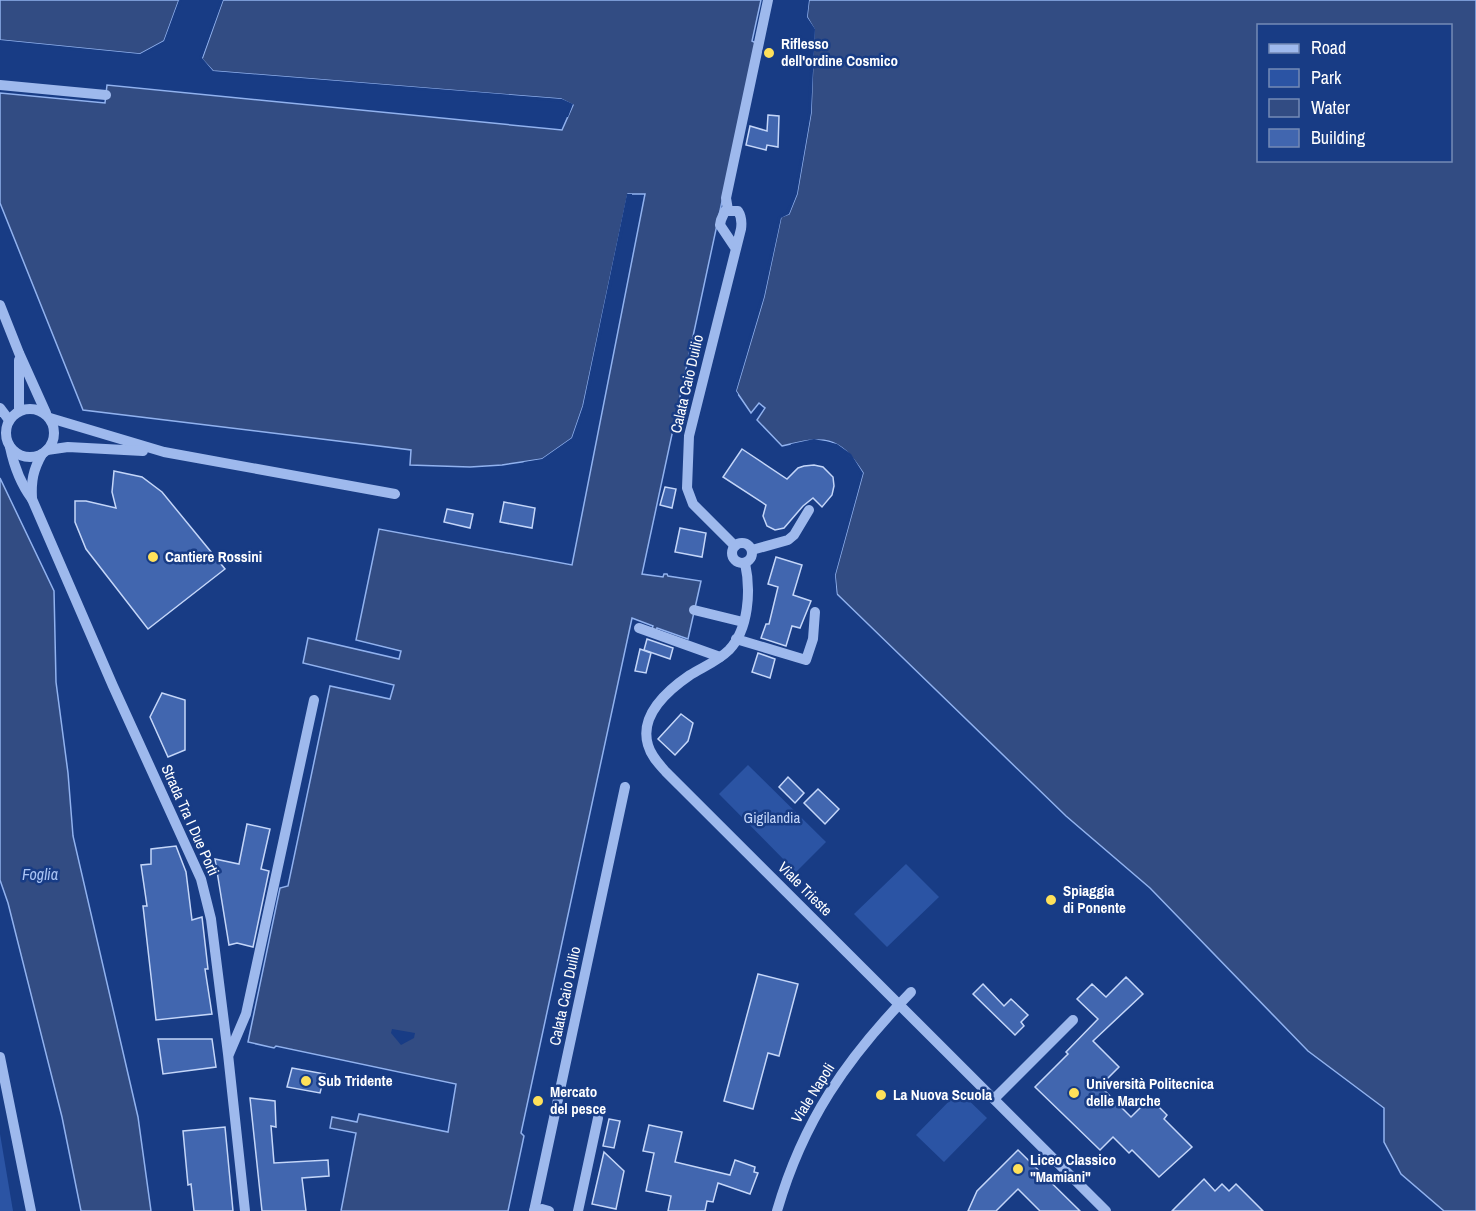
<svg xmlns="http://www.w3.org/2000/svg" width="1476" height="1211" viewBox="0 0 1476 1211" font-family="'Archivo Narrow',sans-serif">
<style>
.green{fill:#2b54a4}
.water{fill:#324c83;stroke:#91b2ef;stroke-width:1.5;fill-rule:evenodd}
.pier{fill:#183c85}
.building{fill:#4166af;stroke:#c4d6f9;stroke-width:1.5}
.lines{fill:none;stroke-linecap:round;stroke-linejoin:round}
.minor{stroke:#9eb9ed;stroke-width:10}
.poi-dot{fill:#ffe15a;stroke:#183c85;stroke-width:2}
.labels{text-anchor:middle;stroke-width:5;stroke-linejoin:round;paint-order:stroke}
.poi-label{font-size:15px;font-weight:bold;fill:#fff;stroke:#183c85;text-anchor:start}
.street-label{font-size:15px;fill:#fff;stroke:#183c85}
.park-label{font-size:15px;fill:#c4d6f9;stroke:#183c85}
.water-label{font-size:16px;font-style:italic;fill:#aac4f4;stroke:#183c85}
</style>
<rect width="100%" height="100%" fill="#183c85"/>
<g class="green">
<path d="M748,765L826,842L796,872L719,794Z"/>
<path d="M906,864L939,897L887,947L854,914Z"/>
<path d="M959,1091L987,1118L944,1162L916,1135Z"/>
<path d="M0,1134L13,1211H0Z"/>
</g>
<g class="water">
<path d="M0,0H179L164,41L140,54L0,40Z"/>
<path d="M223,0H761L752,41L756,43L642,574L663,577L664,574H667L668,576L701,581L688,639L657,628L656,631L652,629L653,626L632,618L521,1133L524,1136L508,1211H341L356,1133L330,1128L332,1117L357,1122L359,1114L448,1132L456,1084L276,1046L274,1048L248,1042L280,888L288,886L330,686L390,699L394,685L303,663L308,638L399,659L401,651L356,640L379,529L572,565L645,194H628L583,406L572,438L542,459L502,465L470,467L410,465L411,450L83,410L0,203V93L105,103L107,85L562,130L573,105L561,99L213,71L202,59Z"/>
<path d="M809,0H1476V1211H1444L1401,1174L1384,1142V1108L1308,1051L1150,888L1066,816L837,594L835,575L863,473C838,434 824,436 782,446L757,420L765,408L759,403L751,413L736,391L764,297L781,217L789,214L797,194L811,113L814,29L807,17ZM1258,26H1450V160H1258Z"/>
<path d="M0,478L54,591L56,682L68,773L73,836L138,1117L151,1211H81L62,1117L8,903L0,880Z"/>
</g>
<g class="pier">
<path d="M179,0L182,1L166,42L140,57L0,43V40L140,54L164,41Z"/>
<path d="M220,0H223L202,58L213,71L562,99L573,104L568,117H565L569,106L561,102L212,73L199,58Z"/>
<path d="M805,0H809L807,17L815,29L811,113L797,194L789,214L781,218L764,297L736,391L738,394L737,398L733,391L761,296L778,217L786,212L794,194L808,113L811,30L804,18Z"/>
<path d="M627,194H632V197H630L586,407L575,439L543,461L522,465L524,462L542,459L572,438L583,406Z"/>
<path d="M814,439L837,444L851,454L863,473L835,575L837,598L834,594L832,575L860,474L849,456L836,447L814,442L790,447L791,444Z"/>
<path d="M392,1029L415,1033L414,1038L401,1045L391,1033Z"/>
</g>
<g class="building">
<path d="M768,115L779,116L778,147L767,145L766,150L746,145L750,126L767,131Z"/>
<path d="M742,449L787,479L798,468L804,466L814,465L823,467L833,477L834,486L832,495L822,507L813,498L803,506L784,528L775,530L767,526L763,516L766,505L723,477Z"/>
<path d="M114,471L142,477L162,492L225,569L148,629L86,549L75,522V501H86L116,508L112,492Z"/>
<path d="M665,487L676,489L672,508L660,505Z"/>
<path d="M504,502L535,508L532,528L500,522Z"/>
<path d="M447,509L473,514L470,528L444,522Z"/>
<path d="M680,528L706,533L702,557L675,552Z"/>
<path d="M776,557L802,565L793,595L811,601L800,628L792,626L786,646L761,638L766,624H769L778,587L768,584Z"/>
<path d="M647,639L673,648L670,659L644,650Z"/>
<path d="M640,649L651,653L646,673L635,671Z"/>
<path d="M758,653L775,659L770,678L752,672Z"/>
<path d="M162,693L185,700V750L168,757L150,717Z"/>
<path d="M681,714L693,723L688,741L675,755L658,739Z"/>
<path d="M788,777L804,793L795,803L779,787Z"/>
<path d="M818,789L839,809L825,824L804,803Z"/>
<path d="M247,824L270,829L261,869L269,871L253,947L237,943L229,945L215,859L239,864Z"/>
<path d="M176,846L186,872L192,920L202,917L208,969H205L212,1014L156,1020L143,906H147L141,865L151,864V849Z"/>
<path d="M758,974L798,984L779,1056L768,1053L753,1109L724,1101Z"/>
<path d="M1126,977L1143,994L1093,1041L1119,1067L1100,1086L1131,1117L1150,1098L1167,1115L1164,1119L1192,1147L1159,1177L1132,1150L1129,1153L1113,1137L1100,1150L1035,1087L1068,1054L1066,1052L1098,1019L1077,999L1092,984L1106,997Z"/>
<path d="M983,984L1004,1006L1011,999L1028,1015L1021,1022L1024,1026L1015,1035L973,994Z"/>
<path d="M158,1039H212L216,1067L163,1074Z"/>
<path d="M292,1068L325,1074L320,1093L287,1087Z"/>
<path d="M250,1098L275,1101L276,1127L271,1126L274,1163L328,1160L329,1176L302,1178L306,1211H262Z"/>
<path d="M609,1119L620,1121L614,1148L603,1146Z"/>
<path d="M649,1125L682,1132L675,1162L730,1175L735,1160L755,1167L754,1172L758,1173L750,1194L718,1183L713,1202L707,1201L705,1211H668L671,1196L646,1191L654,1153L643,1151Z"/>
<path d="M225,1127L233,1211H194L191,1184L188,1185L183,1131Z"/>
<path d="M1018,1150L1080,1211H1040L1018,1189L996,1211H968L977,1191Z"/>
<path d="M604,1152L624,1171L616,1209L592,1204Z"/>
<path d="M1204,1179L1215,1191L1222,1184L1229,1191L1236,1184L1263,1211H1172Z"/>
</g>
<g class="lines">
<g class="minor">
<path d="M0,85L106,95"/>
<path d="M728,210L726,198L768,0"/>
<path d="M0,305L19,353L46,413"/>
<path d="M19,360V411"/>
<path d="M0,408L9,420"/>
<circle cx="30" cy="433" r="24"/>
<path d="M50,418L164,452L395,494"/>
<path d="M10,447C14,466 20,483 32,499L113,686L201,879L211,919L228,1054L245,1211"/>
<path d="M47,450L68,447L143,451"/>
<path d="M32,499C31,481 33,470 42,454"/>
<circle cx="742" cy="553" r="10"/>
<path d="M735,546L693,504L687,488L689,436L741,229C742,222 742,217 738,211H725L721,220L720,225L736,249"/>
<path d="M752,550L788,540L794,535L809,510"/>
<path d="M745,563C751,590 749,629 729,650C718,661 703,667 690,675C668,690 639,715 648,745C651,756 659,764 666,772L1106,1211"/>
<path d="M694,610L743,622"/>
<path d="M639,628L720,657"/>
<path d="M736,639L806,660L813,639L815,612"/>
<path d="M229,1054L246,1014L314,700"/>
<path d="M0,1057L31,1211"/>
<path d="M994,1099L1073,1020"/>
<path d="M534,1211L625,787"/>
<path d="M534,1211L542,1209L549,1211"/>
<path d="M578,1211L598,1118"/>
<path d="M777,1211C803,1121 846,1059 911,992"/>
</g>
</g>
<g class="poi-dot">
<circle cx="769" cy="53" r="6"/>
<circle cx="153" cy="557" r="6"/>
<circle cx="1051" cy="900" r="6"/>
<circle cx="306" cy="1081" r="6"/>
<circle cx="1074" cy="1093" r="6"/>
<circle cx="881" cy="1095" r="6"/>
<circle cx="538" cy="1101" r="6"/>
<circle cx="1018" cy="1169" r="6"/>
</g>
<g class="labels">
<g class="poi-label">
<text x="781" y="49">Riflesso<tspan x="781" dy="17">dell'ordine Cosmico</tspan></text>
<text x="165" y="562">Cantiere Rossini</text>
<text x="1063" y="896">Spiaggia<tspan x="1063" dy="17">di Ponente</tspan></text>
<text x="318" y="1086">Sub Tridente</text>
<text x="1086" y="1089">Università Politecnica<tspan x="1086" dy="17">delle Marche</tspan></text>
<text x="550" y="1097">Mercato<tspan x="550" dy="17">del pesce</tspan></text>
<text x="893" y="1100">La Nuova Scuola</text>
<text x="1030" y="1165">Liceo Classico<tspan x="1030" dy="17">"Mamiani"</tspan></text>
</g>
<g class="street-label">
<text transform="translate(687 384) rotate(-77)" y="5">Calata Caio Duilio</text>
<text transform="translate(190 820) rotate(66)" y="5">Strada Tra I Due Porti</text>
<text transform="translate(805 889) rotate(45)" y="5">Viale Trieste</text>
<text transform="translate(565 996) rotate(-78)" y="5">Calata Caio Duilio</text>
<text transform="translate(813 1093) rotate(-58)" y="5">Viale Napoli</text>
</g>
<g class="park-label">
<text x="772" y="823">Gigilandia</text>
</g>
<g class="water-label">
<text x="40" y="880">Foglia</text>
</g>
</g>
<rect x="1257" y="24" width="195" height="138" fill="#183c85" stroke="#748ab6" stroke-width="1.5"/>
<rect x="1269" y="44" width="30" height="9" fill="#9eb9ed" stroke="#748ab6" stroke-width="1.5"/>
<text x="1311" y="54" font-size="18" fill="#ffffff">Road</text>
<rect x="1269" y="69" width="30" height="18" fill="#2b54a4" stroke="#748ab6" stroke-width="1.5"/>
<text x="1311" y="84" font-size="18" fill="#ffffff">Park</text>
<rect x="1269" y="99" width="30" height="18" fill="#324c83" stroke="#748ab6" stroke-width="1.5"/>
<text x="1311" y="114" font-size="18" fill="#ffffff">Water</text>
<rect x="1269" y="129" width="30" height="18" fill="#4166af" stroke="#748ab6" stroke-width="1.5"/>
<text x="1311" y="144" font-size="18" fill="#ffffff">Building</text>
</svg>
